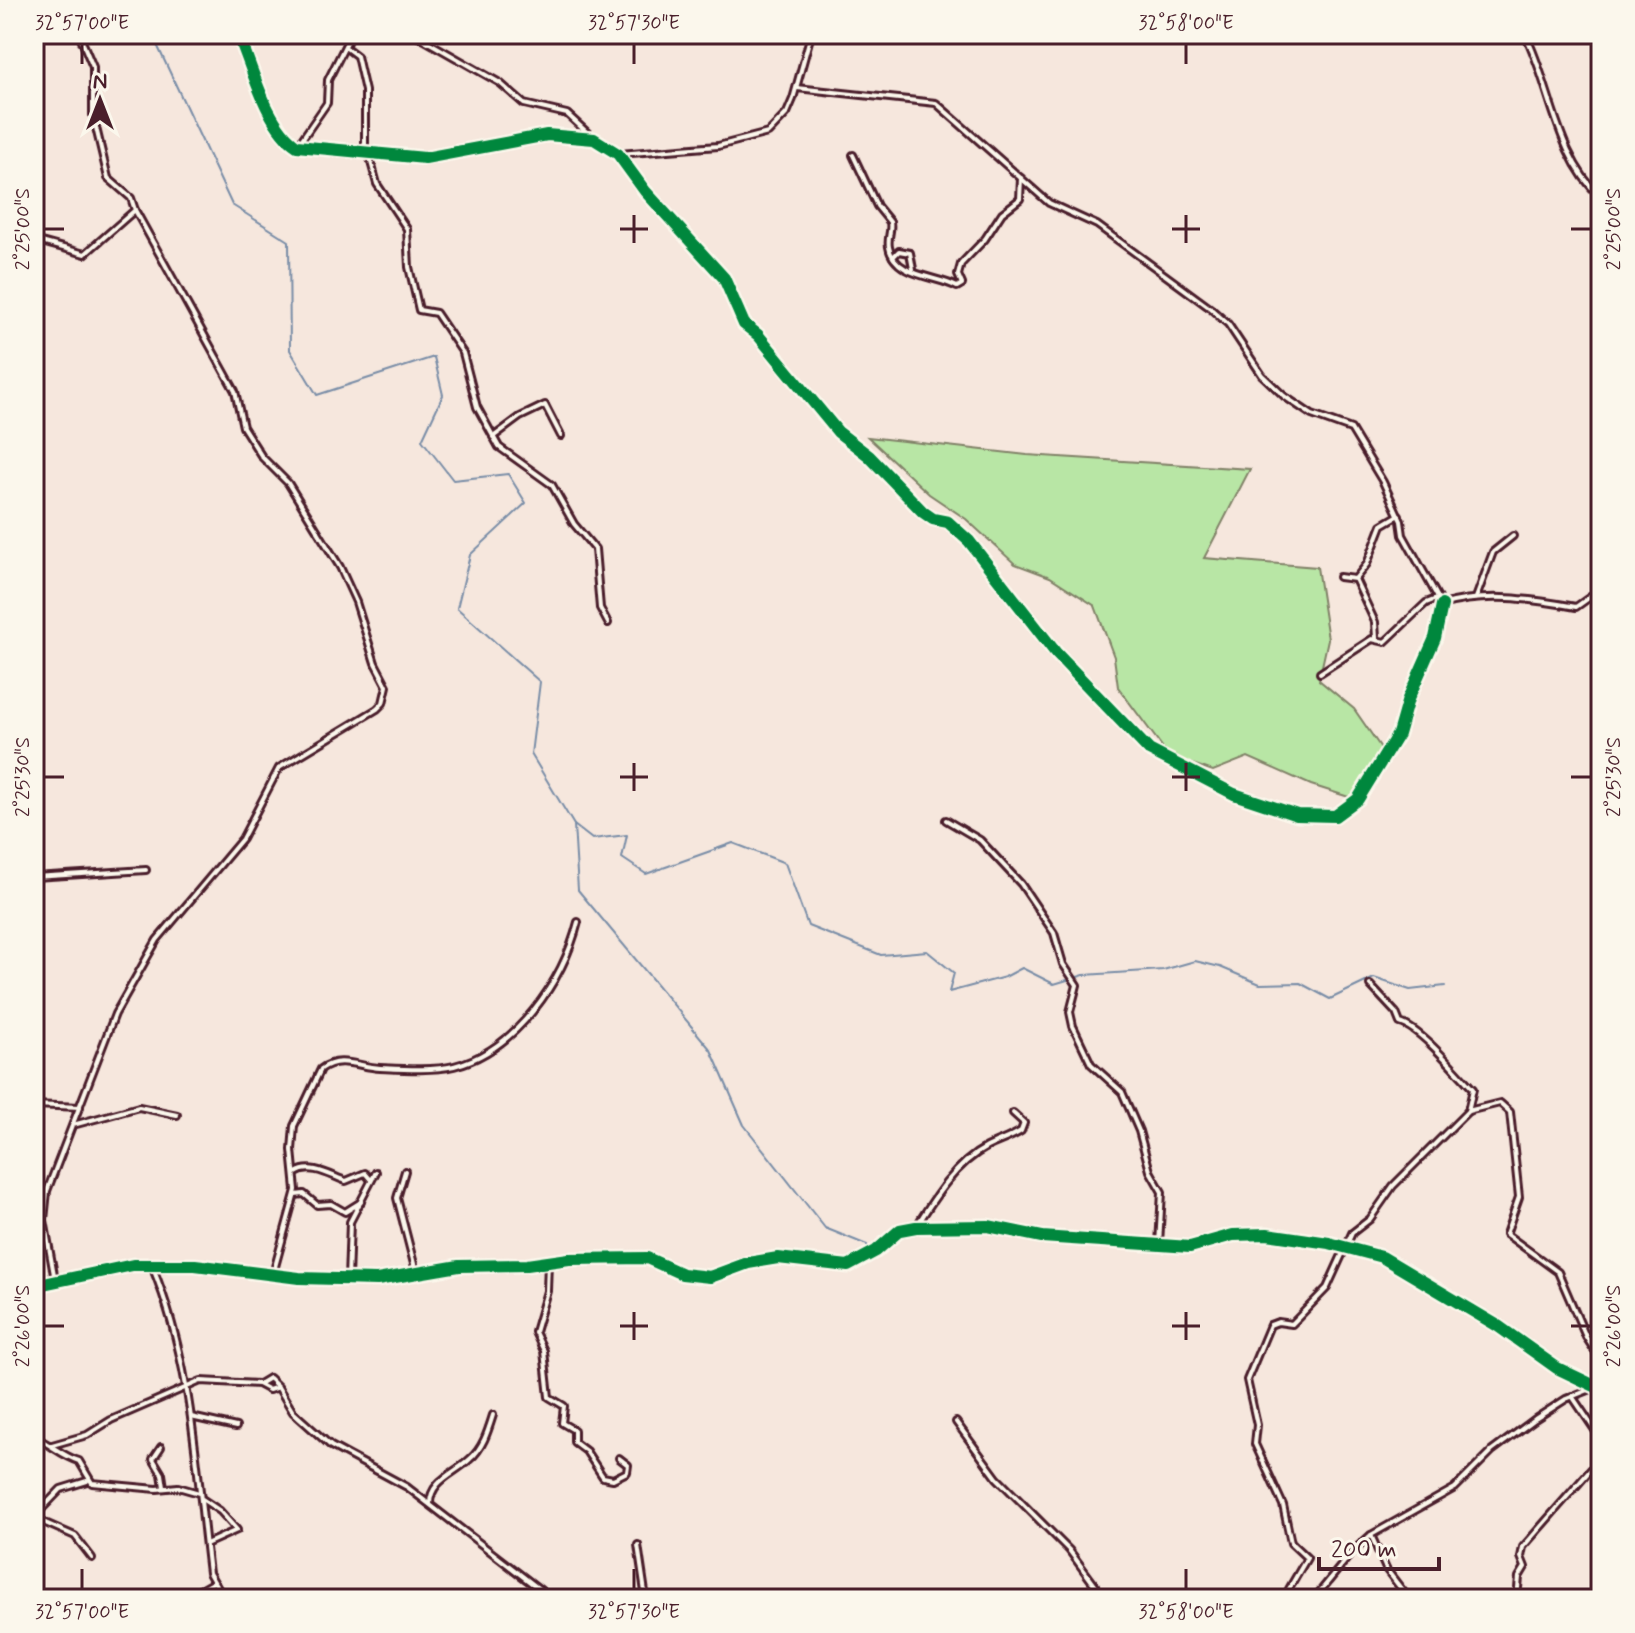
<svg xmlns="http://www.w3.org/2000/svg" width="1635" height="1633" viewBox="0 0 1635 1633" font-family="Mynerve,sans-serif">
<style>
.green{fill:#b8e6a5;stroke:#818268;stroke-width:2}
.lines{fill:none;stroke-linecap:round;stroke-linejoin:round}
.stream{stroke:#798da7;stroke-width:2}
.minor-casing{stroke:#4a1f2b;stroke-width:10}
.minor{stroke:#fbf7ec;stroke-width:4}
.cycleway-casing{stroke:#fbf7ec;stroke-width:17}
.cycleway{stroke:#00873e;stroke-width:12}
.ticks{fill:none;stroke:#4a1f2b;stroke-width:3}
.neatline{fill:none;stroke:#4a1f2b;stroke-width:3}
.ticks-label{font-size:20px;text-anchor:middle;fill:#4a1f2b}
</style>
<rect width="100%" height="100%" fill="#f6e7dd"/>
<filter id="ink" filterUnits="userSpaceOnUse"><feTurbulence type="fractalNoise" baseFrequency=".0125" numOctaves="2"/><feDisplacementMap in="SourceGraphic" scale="16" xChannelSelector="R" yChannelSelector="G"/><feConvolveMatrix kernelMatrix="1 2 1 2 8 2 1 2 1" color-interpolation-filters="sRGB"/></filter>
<g filter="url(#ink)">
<path class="green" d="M868,437L1027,455L1250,469L1204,558L1317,567L1328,639L1319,680L1354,709L1381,748L1352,798L1311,785L1248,757L1213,771L1169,756L1118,687L1114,657L1095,606L1050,577L1015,564L966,519L929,494Z"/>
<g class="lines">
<g class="stream">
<path d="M152,34L232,205L289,241L290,350L317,395L434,357L443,395L422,440L453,480L508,474L526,503L470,555L457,608L540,682L531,754L574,825L592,839L627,835L622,858L646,874L733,843L785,863L808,926L881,955L927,951L954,973L949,992L1005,977L1022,968L1054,984L1084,975L1163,970L1195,961L1220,967L1260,984L1300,983L1330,999L1374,978L1410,990L1445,986"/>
<path d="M574,825L578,890L711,1050L744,1125L825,1228L867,1245"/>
</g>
<defs>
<g id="minor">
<path d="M238,34C252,66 266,126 297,146L425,158L547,135L594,139L618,154L645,191L724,278L744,324L758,335L838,432L869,456L923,512L933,519L948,522L969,541L1056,653L1149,750L1234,794L1297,815L1335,816L1358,799L1398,734L1408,699L1435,638L1442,605"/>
<path d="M414,34L500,83L524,104L567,114L592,137"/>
<path d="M1525,34C1551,85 1556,157 1601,197"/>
<path d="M345,47L357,56L365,91V151"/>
<path d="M797,88L936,103L1049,203L1097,225L1210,308L1228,324L1262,375L1284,396L1312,415L1351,429L1383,482L1401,521L1403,535L1442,605C1485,592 1532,599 1576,607L1590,597L1601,595"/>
<path d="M298,145L327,103L328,80L351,34"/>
<path d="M368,151L377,184L407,229L409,267L419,310L436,313L463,353L477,407L499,447L552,485L574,524L595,549L600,608L608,623"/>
<path d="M619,154L718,146L768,133L787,113L793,99L811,34"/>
<path d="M853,155L877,206L890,222C892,231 887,238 889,247C894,277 938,276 957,287L962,284L958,275L961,264L985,239L1002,213L1020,199L1021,178"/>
<path d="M34,240L85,254L135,210L131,198L108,178L93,115V67L79,34"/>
<path d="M893,257L899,251L910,253L913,269"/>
<path d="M493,437L520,417L545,405L561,436"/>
<path d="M1339,577L1355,579L1367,564L1382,525L1399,515"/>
<path d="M1355,579L1375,622L1376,638"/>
<path d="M1476,598L1493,552L1513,536"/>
<path d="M1320,673L1372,639L1385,642L1426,603L1439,598"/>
<path d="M946,820L980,840L1021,884L1054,933L1063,964L1077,985L1070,1012L1073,1026L1091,1064L1122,1092L1139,1131L1150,1171L1162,1192L1159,1244"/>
<path d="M34,877L146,870"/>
<path d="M34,1105L80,1107"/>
<path d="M1468,1111L1500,1103L1510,1112L1519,1197L1506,1234L1558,1272L1586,1337L1601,1360"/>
<path d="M73,1125L139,1107L177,1115"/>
<path d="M405,1171L397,1198L414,1264L413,1276"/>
<path d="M296,1173C312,1163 331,1176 346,1181L365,1173L371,1180"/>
<path d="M295,1195L304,1194L317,1205L331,1204L345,1212L361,1202"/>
<path d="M916,1227C934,1198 956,1163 987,1147C999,1141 1010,1138 1021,1131L1024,1123L1013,1113"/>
<path d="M548,1261L547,1291L535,1332L544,1351L549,1397L564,1406L562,1423L574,1430V1442L586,1451L603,1477L613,1479L627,1472L628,1465L619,1458"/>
<path d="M152,1266C193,1364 196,1468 209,1573L224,1599"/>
<path d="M273,1274L296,1190L292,1150L294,1126L321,1069C340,1055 359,1067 380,1068C402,1069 433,1071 454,1066C516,1050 563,981 578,922"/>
<path d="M348,1279L350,1222L376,1172"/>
<path d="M55,1280L44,1220L47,1191L115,1014L157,940L242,839L279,768L377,709L383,703L387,686L375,663L356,602L340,567L288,483L262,457L243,427L235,391L135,210"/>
<path d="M34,1286L133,1265H195L299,1278L377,1280L459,1266L527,1265L569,1259L647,1258L682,1274L710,1277L748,1263L778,1258L848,1266L876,1251L900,1230L916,1227L988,1226L1042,1237L1190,1247L1233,1235L1267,1234L1329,1243L1382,1257L1498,1326L1557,1368L1601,1389"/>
<path d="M259,1384L269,1378L278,1387"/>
<path d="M1572,1396L1601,1439"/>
<path d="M191,1417L236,1427"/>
<path d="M956,1422L997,1478L1069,1550L1105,1599"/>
<path d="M34,1437C51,1444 62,1456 79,1461L92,1483L157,1489L178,1487L199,1493"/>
<path d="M52,1445L87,1435L111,1420L201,1381L258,1384L269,1390L278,1387L293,1412L331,1446L407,1487L552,1599"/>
<path d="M161,1447L153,1459L162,1474L164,1487"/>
<path d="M202,1499L220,1511L237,1530L206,1544"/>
<path d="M430,1504C430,1480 456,1473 470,1459C483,1448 488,1431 493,1415"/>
<path d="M34,1517L61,1489L87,1481"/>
<path d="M34,1518L75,1536L92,1558"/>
<path d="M1371,1535L1386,1569L1409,1599"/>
<path d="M638,1545L646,1599"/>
<path d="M1289,1589L1307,1558L1291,1543L1283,1505L1255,1444L1257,1425L1247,1380L1270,1325L1278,1322L1292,1324L1327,1288L1352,1233L1370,1219L1393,1186L1468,1111L1473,1089C1457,1072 1420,1028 1400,1023L1396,1013L1370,985"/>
<path d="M34,1593L42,1599"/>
<path d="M184,1599L212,1583"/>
<path d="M1314,1599L1353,1551L1371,1535L1455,1488L1492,1451L1535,1419L1566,1399L1601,1385"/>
<path d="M1517,1599L1519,1577L1525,1567L1521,1557L1523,1547L1601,1458"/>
</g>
</defs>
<use href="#minor" class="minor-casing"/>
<use href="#minor" class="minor"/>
<defs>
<g id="cycleway">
<path d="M238,34C252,66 266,126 297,146L425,158L547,135L594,139L618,154L645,191L724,278L744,324L758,335L838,432L869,456L923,512L933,519L948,522L969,541L1056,653L1149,750L1234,794L1297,815L1335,816L1358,799L1398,734L1408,699L1435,638L1442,605"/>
<path d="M34,1286L133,1265H195L299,1278L377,1280L459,1266L527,1265L569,1259L647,1258L682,1274L710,1277L748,1263L778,1258L848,1266L876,1251L900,1230L916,1227L988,1226L1042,1237L1190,1247L1233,1235L1267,1234L1329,1243L1382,1257L1498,1326L1557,1368L1601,1389"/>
</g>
</defs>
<use href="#cycleway" class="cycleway-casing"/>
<use href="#cycleway" class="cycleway"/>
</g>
</g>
<path class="ticks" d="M82,44V64M634,44V64M1186,44V64M634,215V243M1186,215V243M44,229H64M620,229H648M1172,229H1200M1571,229H1591M634,763V791M1186,763V791M44,777H64M620,777H648M1172,777H1200M1571,777H1591M634,1312V1340M1186,1312V1340M44,1326H64M620,1326H648M1172,1326H1200M1571,1326H1591M82,1569V1589M634,1569V1589M1186,1569V1589"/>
<rect width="1635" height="1633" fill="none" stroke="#fbf7ec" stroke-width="88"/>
<g transform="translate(100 100)" stroke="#fbf7ec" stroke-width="6" paint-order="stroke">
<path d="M0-6L14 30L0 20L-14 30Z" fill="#4a1f2b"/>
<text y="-12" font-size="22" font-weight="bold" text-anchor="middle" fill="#4a1f2b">N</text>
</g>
<path d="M1319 1557v12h120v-12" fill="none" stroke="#4a1f2b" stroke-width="4"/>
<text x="1331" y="1557" font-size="24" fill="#4a1f2b" stroke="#fbf7ec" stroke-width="6" paint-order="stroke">200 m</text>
<rect x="44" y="44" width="1547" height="1545" class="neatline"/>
<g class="ticks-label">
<text x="82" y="29">32°57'00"E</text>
<text x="634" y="29">32°57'30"E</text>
<text x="1186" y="29">32°58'00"E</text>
<text transform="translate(22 229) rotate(-90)" y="7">2°25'00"S</text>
<text transform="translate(1613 229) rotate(-90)" y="7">2°25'00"S</text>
<text transform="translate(22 777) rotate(-90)" y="7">2°25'30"S</text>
<text transform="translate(1613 777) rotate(-90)" y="7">2°25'30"S</text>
<text transform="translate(22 1326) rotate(-90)" y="7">2°26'00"S</text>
<text transform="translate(1613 1326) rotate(-90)" y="7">2°26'00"S</text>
<text x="82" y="1618">32°57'00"E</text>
<text x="634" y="1618">32°57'30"E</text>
<text x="1186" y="1618">32°58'00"E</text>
</g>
</svg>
